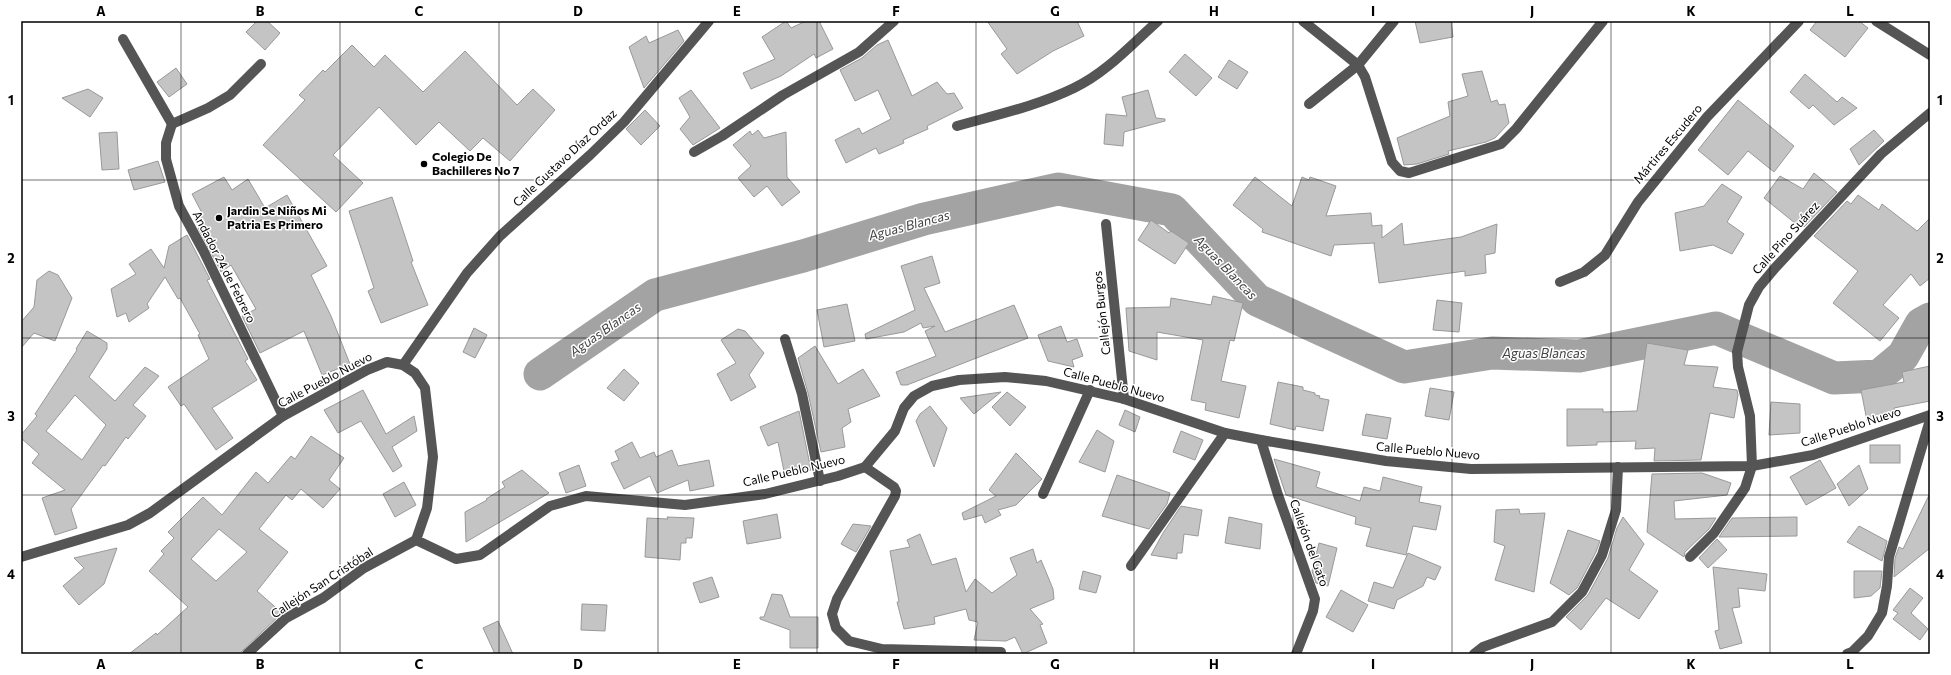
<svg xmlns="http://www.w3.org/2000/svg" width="1951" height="675" viewBox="0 0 1951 675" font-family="Commissioner,sans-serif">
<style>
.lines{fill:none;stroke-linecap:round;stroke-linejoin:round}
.river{stroke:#a3a3a3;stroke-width:33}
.building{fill:#c4c4c4;stroke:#999;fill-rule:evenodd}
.minor{stroke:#555;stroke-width:10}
.grid{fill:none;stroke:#000;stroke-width:1;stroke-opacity:0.55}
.poi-dot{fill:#000;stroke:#fff;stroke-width:1.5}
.labels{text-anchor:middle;stroke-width:3;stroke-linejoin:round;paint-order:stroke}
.street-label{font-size:12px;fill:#000;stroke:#fff}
.poi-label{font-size:12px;font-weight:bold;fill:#000;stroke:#fff;text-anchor:start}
.water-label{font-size:13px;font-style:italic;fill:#444;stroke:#fff}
.neatline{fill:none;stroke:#000;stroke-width:1.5}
.grid-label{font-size:13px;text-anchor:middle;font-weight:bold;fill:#000}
</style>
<rect width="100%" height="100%" fill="#fff"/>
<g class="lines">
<path class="river" d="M540,374L655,295L803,256L924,219L1058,189L1172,210L1257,300L1404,367L1492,353L1579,356L1716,328L1834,378L1879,376L1903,356L1921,324L1930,319"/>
</g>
<g class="building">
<path d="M257,21H267L280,33L265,50L246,32Z"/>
<path d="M786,21L791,28L806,21H819L833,49L816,58L814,54L781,76L751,89L743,73L775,59L762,37Z"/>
<path d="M987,21H1077L1084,36L1053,51L1017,74L1001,54L1007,49Z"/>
<path d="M1415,21H1451L1453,37L1420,43Z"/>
<path d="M1817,21H1859L1868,28L1845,57L1810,30Z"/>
<path d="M678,30L684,41L644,88L629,47L646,36L649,43Z"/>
<path d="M888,40L912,96L937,82L947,94L954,93L963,108L927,126L928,129L903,140L904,143L879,154L876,148L846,163L835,140L859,128L862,134L891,119L878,90L855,101L840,70L862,58L877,45Z"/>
<path d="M352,45L374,67L385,55L423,92L465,51L517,105L533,89L555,110L510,161L483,138L470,151L439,122L416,145L379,107L333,155L363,183L336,212L263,145L305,100L299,95L323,70L325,72Z"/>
<path d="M1185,54L1212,78L1196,96L1169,72Z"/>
<path d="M1229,60L1248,72L1237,89L1218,77Z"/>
<path d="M176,68L187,84L169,97L157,82Z"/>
<path d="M1482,71L1491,102L1497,100L1499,105L1505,104L1509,123L1495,138L1486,142L1448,151L1449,154L1417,164L1404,165L1397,138L1450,116L1448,102L1468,96L1462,74Z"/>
<path d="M1805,74L1837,102L1842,97L1857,108L1834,125L1813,105L1809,109L1790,92Z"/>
<path d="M88,89L103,98L90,117L62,98Z"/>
<path d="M691,90L720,128L693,145L680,129L690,117L679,98Z"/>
<path d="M1148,90L1156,118L1165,119V121L1124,132L1123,146L1104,144L1106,114L1127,116L1122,97Z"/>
<path d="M1738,100L1794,146L1774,172L1748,151L1728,175L1698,150Z"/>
<path d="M645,110L660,126L641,145L626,129Z"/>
<path d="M758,130L764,138L786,132L787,177L800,192L782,206L767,186L754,197L738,178L751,166L733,145L750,131L752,135Z"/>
<path d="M1874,130L1884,141L1859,165L1850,149Z"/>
<path d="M117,132L119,169L102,170L99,133Z"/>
<path d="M158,161L165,182L134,190L128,170Z"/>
<path d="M1814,173L1837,192L1804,227L1802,226L1801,228L1764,198L1780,176L1803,189Z"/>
<path d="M224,177L232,190L248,179L265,208L287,195L327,266L311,275L331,316L350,364L322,375L304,331L260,353L242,316L256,309L231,265L221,272L198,228L204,225L199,215L202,213L192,194Z"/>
<path d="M1255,177L1292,206L1302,177L1309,180L1310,177L1336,186L1326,216L1371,213L1372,226L1382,225V238L1402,223L1404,245L1461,237L1497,224L1495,253L1485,255L1486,273L1465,276V271L1379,283L1374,244L1375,243L1334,245L1331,256L1262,232L1263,229L1233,205Z"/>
<path d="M1722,184L1742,197L1727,222L1744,234L1732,254L1713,245L1680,251L1675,213L1704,206Z"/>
<path d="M1858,195L1879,210L1882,204L1917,231L1930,218V278L1920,286L1911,274L1883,305L1899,318L1880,341L1833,303L1858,271L1814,236L1847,201L1851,204Z"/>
<path d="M392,197L413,261L411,262L428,305L381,323L368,291L374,288L349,211Z"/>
<path d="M1151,220L1169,233L1171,231L1189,243L1175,264L1138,240Z"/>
<path d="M187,235L210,279L207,280L248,359L245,361L257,380L212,408L233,438L216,450L184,404L181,406L168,387L209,359L198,335L200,334L180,298L178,299L165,277L147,304L149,308L129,322L126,313L117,317L111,289L136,274L129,264L151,249L164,268L169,246Z"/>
<path d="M932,256L940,283L924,288L945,332L1014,305L1028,338L907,385H901L896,372L936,356L925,331L935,326L923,328L921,323L904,332L866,339L865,334L915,310L901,266Z"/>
<path d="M49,271L58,275L72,298L55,341L34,333L21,348V322L34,307L37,280Z"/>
<path d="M1213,296L1243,303L1234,341L1230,340L1221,381L1246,386L1239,418L1205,410L1206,403L1191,400L1203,340L1157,332V360L1129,351L1126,308L1170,307L1171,298L1211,305Z"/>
<path d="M1437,300L1462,303L1459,332L1433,330Z"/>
<path d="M847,304L855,341L824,347L817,310Z"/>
<path d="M1061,326L1067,342L1077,339L1083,356L1072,360L1074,367L1048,361L1038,335Z"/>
<path d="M474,328L487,335L475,358L463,352Z"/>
<path d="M738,329L745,331L764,353L749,375L756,387L731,401L717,374L736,363L721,340Z"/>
<path d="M87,331L107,343V349L89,377L115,401L145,367L159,376L133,405L146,416L128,439L126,437L105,466L103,465L71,509L77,528L55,535L42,498L65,490L32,463L39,454L21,438V435L37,416L35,414L77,350L76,349ZM75,395L106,425L82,460L46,431Z"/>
<path d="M1647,343L1688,350L1684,365L1718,367L1713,387L1737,390L1738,395L1734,418L1710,413L1701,460L1654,461L1655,448L1635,449L1636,441L1597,442V445L1567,446V409H1603V412L1637,411Z"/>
<path d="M815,346L838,384L863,369L880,396L848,409L851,422L842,428L845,447L821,452L808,393L798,358Z"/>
<path d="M1930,366V401L1894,408L1895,416L1867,421L1861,390L1904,382L1902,372Z"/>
<path d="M624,369L639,383L624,401L607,388Z"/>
<path d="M1278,382L1303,387V390L1315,393V395L1320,396L1319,398L1329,400L1323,431L1296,426L1295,430L1270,424Z"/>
<path d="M1430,388L1454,392L1449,420L1425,416Z"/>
<path d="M363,390L386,434L414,416L417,431L392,447L402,466L393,472L361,421L338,433L324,410Z"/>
<path d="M1001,392L974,414L960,398Z"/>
<path d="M1007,392L1026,407L1010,426L992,407Z"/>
<path d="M1771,402L1800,404V433L1769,435Z"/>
<path d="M930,406L947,428L934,467L916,421L920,414Z"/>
<path d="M1125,410L1140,417L1135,432L1119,425Z"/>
<path d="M799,411L811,470L785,476L778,442L768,446L760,427Z"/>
<path d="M1366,414L1391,418L1387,439L1362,435Z"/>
<path d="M1097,430L1114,441L1105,472L1079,462Z"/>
<path d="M1181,431L1203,440L1195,460L1173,452Z"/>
<path d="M311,436L344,458L329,480L340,489L323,508L301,489L292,500L286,495L259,529L288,552L257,591L282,613L239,654H129L156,633L157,635L188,607L149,571L164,554L161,551L174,538L168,532L203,497L222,515L256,472L268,483L291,456L295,459ZM219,529L247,552L216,581L191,559Z"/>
<path d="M632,442L640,458L654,452L656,457L672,450L678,466L709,460L714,486L690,491L688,480L657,493L650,476L624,489L611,463L619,460L615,451Z"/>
<rect x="1870" y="445" width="30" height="18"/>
<path d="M1016,453L1042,479L1016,505L998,510L1001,515L985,523L982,515L964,520L962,513L996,496L989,490Z"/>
<path d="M1274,459L1320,472L1316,487L1360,501L1364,487L1380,491L1383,477L1422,487L1419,502L1441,506L1436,530L1413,526L1406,555L1366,546L1371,528L1355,524L1356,517L1286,495Z"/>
<path d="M1820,460L1836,488L1806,505L1790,477Z"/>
<path d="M579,465L586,486L566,493L559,473Z"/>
<path d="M1859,465L1868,489L1849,506L1837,484Z"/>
<path d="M522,470L549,493L466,542L465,512L487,500L486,499L505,487L502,482Z"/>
<path d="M1702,473L1731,483L1727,495L1674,501L1675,519L1716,518L1709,529L1685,552L1684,557L1647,532L1652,474Z"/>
<path d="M1117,475L1170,493L1167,504L1149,529L1102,516Z"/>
<path d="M404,482L416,505L395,517L383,494Z"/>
<path d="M1930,493V548L1894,577L1895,558L1899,547L1903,549Z"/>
<path d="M1181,506L1202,510L1198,536L1184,534L1182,553H1177V559L1151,555L1163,533Z"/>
<path d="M1519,509L1520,514L1545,513L1534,592L1495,580L1505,546L1494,542L1496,510Z"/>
<path d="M777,514L781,538L747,544L743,521Z"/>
<path d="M667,517L694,518L692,538H686V543H681L680,560L645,557L647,518L668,519Z"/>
<path d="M1229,517L1262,524L1260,549L1225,543Z"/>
<path d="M1623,517L1644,544L1629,570L1658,591L1639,619L1606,598L1581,630L1566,617L1588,595L1608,558L1617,528Z"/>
<path d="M1797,517V536L1719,537L1732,518Z"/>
<path d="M853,524L871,526L856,552L841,544Z"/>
<path d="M1859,526L1887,541L1882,561L1847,542Z"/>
<path d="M1568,530L1600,541L1596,552L1577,588L1569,595L1550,583Z"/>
<path d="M920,534L932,565L956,558L966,592L975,579L992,593L1017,575L1010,558L1033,549L1037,563L1041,560L1053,589L1054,599L1030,609L1043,624L1040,625L1047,643L1023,654L1015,637L1006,641L974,640L978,622L969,620L966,609L934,617L935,624L904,629L897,602H899L890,551L910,547L907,540Z"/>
<path d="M1717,539L1727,550L1708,568L1699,558Z"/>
<path d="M1319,543L1337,548L1328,586L1316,583L1312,571Z"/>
<path d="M117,548L104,584L79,605L63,586L84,568L74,558Z"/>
<path d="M1408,553L1441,567L1435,580L1427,577L1423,586L1397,600L1394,609L1368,601L1374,582L1393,588Z"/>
<path d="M1713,567L1767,574L1765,591L1738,588L1740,607L1732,608L1742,643L1720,649L1715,631L1719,630Z"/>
<path d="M1083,571L1101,576L1096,593L1079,589Z"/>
<path d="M1854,571H1882L1880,588L1871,596L1854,598Z"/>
<path d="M712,577L719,597L700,603L693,583Z"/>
<path d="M1910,588L1923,598L1911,613L1928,629L1920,640L1893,619L1898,613L1893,610Z"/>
<path d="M1341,590L1368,605L1353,632L1326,617Z"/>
<path d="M772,594L782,595L790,617H818V648H790V630L760,619V617H764Z"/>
<path d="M582,604L607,605L605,631L581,630Z"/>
<path d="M498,621L513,654H495L483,628Z"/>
</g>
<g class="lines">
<g class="minor">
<path d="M1303,21L1358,65L1365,77L1392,162L1400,171L1409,173L1501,144L1516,129L1603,21"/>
<path d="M1876,21L1930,55"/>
<path d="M123,39L172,124"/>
<path d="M1309,104L1358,65L1394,21"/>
<path d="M172,124L166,143V159L179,206L204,252L283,416"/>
<path d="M172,124L208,108L230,95L261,64"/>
<path d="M957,126C996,115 1037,106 1074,88C1106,73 1132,44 1158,21"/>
<path d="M694,152L722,136L783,95L859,52L894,21"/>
<path d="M1106,224L1124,399"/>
<path d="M1560,282L1584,272L1605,255L1638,202L1707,117L1799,21"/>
<path d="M785,339L802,394L820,481"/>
<path d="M403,365L467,273L500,236L590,155L624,122L709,21"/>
<path d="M1261,440L1278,495L1315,599L1313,611L1296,654"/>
<path d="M865,467L894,487L896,491L895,496L837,599L832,614L836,628L849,641L882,649L1001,652"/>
<path d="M1043,494L1090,390"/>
<path d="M21,557L128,525L150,513L283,416L367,370L387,362L403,365L415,373L425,388L433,457L427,508L416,540L456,559L480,555L550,506L586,496L685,505L765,494L838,476L865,467L895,431L904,408L914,396L932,386L959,380L1005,377L1046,381L1124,399L1225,433L1261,440L1386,461L1471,469L1752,466L1813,455L1930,415"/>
<path d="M1690,557L1714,533L1745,488L1752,466L1750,416L1738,367L1737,352L1749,305L1759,287L1775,268L1881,154L1930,113"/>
<path d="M1131,566L1225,433"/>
<path d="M247,654L286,618L323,598L364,568L416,540"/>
<path d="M1474,654L1483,647L1552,622L1582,592L1602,555L1616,510L1618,467"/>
<path d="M1847,654L1852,652L1868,636L1882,613L1887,586L1889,557L1930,420"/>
</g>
</g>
<path class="grid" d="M181,21V654M340,21V654M499,21V654M658,21V654M817,21V654M976,21V654M1134,21V654M1293,21V654M1452,21V654M1611,21V654M1770,21V654M21,180H1930M21,338H1930M21,495H1930"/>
<g class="poi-dot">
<circle cx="424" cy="164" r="4"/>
<circle cx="219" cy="218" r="4"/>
</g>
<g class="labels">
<g class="street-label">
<text transform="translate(1668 144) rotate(-50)" y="4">Mártires Escudero</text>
<text transform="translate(565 158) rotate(-43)" y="4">Calle Gustavo Díaz Ordaz</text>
<text transform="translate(1786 238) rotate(-48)" y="4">Calle Pino Suárez</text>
<text transform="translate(224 267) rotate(63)" y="4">Andador 24 de Febrero</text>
<text transform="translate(1102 313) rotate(-96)" y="4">Callejón Burgos</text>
<text transform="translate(325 380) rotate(-28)" y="4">Calle Pueblo Nuevo</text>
<text transform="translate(1114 385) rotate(15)" y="4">Calle Pueblo Nuevo</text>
<text transform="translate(1851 427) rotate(-18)" y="4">Calle Pueblo Nuevo</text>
<text transform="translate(1428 451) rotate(5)" y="4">Calle Pueblo Nuevo</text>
<text transform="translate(794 471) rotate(-13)" y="4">Calle Pueblo Nuevo</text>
<text transform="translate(1309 543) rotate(70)" y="4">Callejón del Gato</text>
<text transform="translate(322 583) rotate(-33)" y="4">Callejón San Cristóbal</text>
</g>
<g class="poi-label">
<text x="432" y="161">Colegio De<tspan x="432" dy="14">Bachilleres No 7</tspan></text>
<text x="227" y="215">Jardin Se Niños Mi<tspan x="227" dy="14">Patria Es Primero</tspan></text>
</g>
<g class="water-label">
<text transform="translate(909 225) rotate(-15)" y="5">Aguas Blancas</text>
<text transform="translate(1226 267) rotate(46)" y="5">Aguas Blancas</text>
<text transform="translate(605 329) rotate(-35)" y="5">Aguas Blancas</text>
<text x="1544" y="358">Aguas Blancas</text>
</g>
</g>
<rect width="1951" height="675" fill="none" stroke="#ffffff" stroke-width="44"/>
<rect x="22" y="22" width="1907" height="631" class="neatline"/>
<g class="grid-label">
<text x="101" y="16">A</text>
<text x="260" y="16">B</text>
<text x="419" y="16">C</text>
<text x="578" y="16">D</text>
<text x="737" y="16">E</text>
<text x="896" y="16">F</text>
<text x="1055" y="16">G</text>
<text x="1214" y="16">H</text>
<text x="1373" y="16">I</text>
<text x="1532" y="16">J</text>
<text x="1691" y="16">K</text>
<text x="1850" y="16">L</text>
<text x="11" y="105">1</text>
<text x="1940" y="105">1</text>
<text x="11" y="263">2</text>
<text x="1940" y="263">2</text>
<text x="11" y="421">3</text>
<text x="1940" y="421">3</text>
<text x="11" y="579">4</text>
<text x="1940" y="579">4</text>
<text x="101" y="669">A</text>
<text x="260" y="669">B</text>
<text x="419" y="669">C</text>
<text x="578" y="669">D</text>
<text x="737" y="669">E</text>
<text x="896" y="669">F</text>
<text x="1055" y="669">G</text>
<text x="1214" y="669">H</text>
<text x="1373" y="669">I</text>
<text x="1532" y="669">J</text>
<text x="1691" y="669">K</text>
<text x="1850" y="669">L</text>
</g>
</svg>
